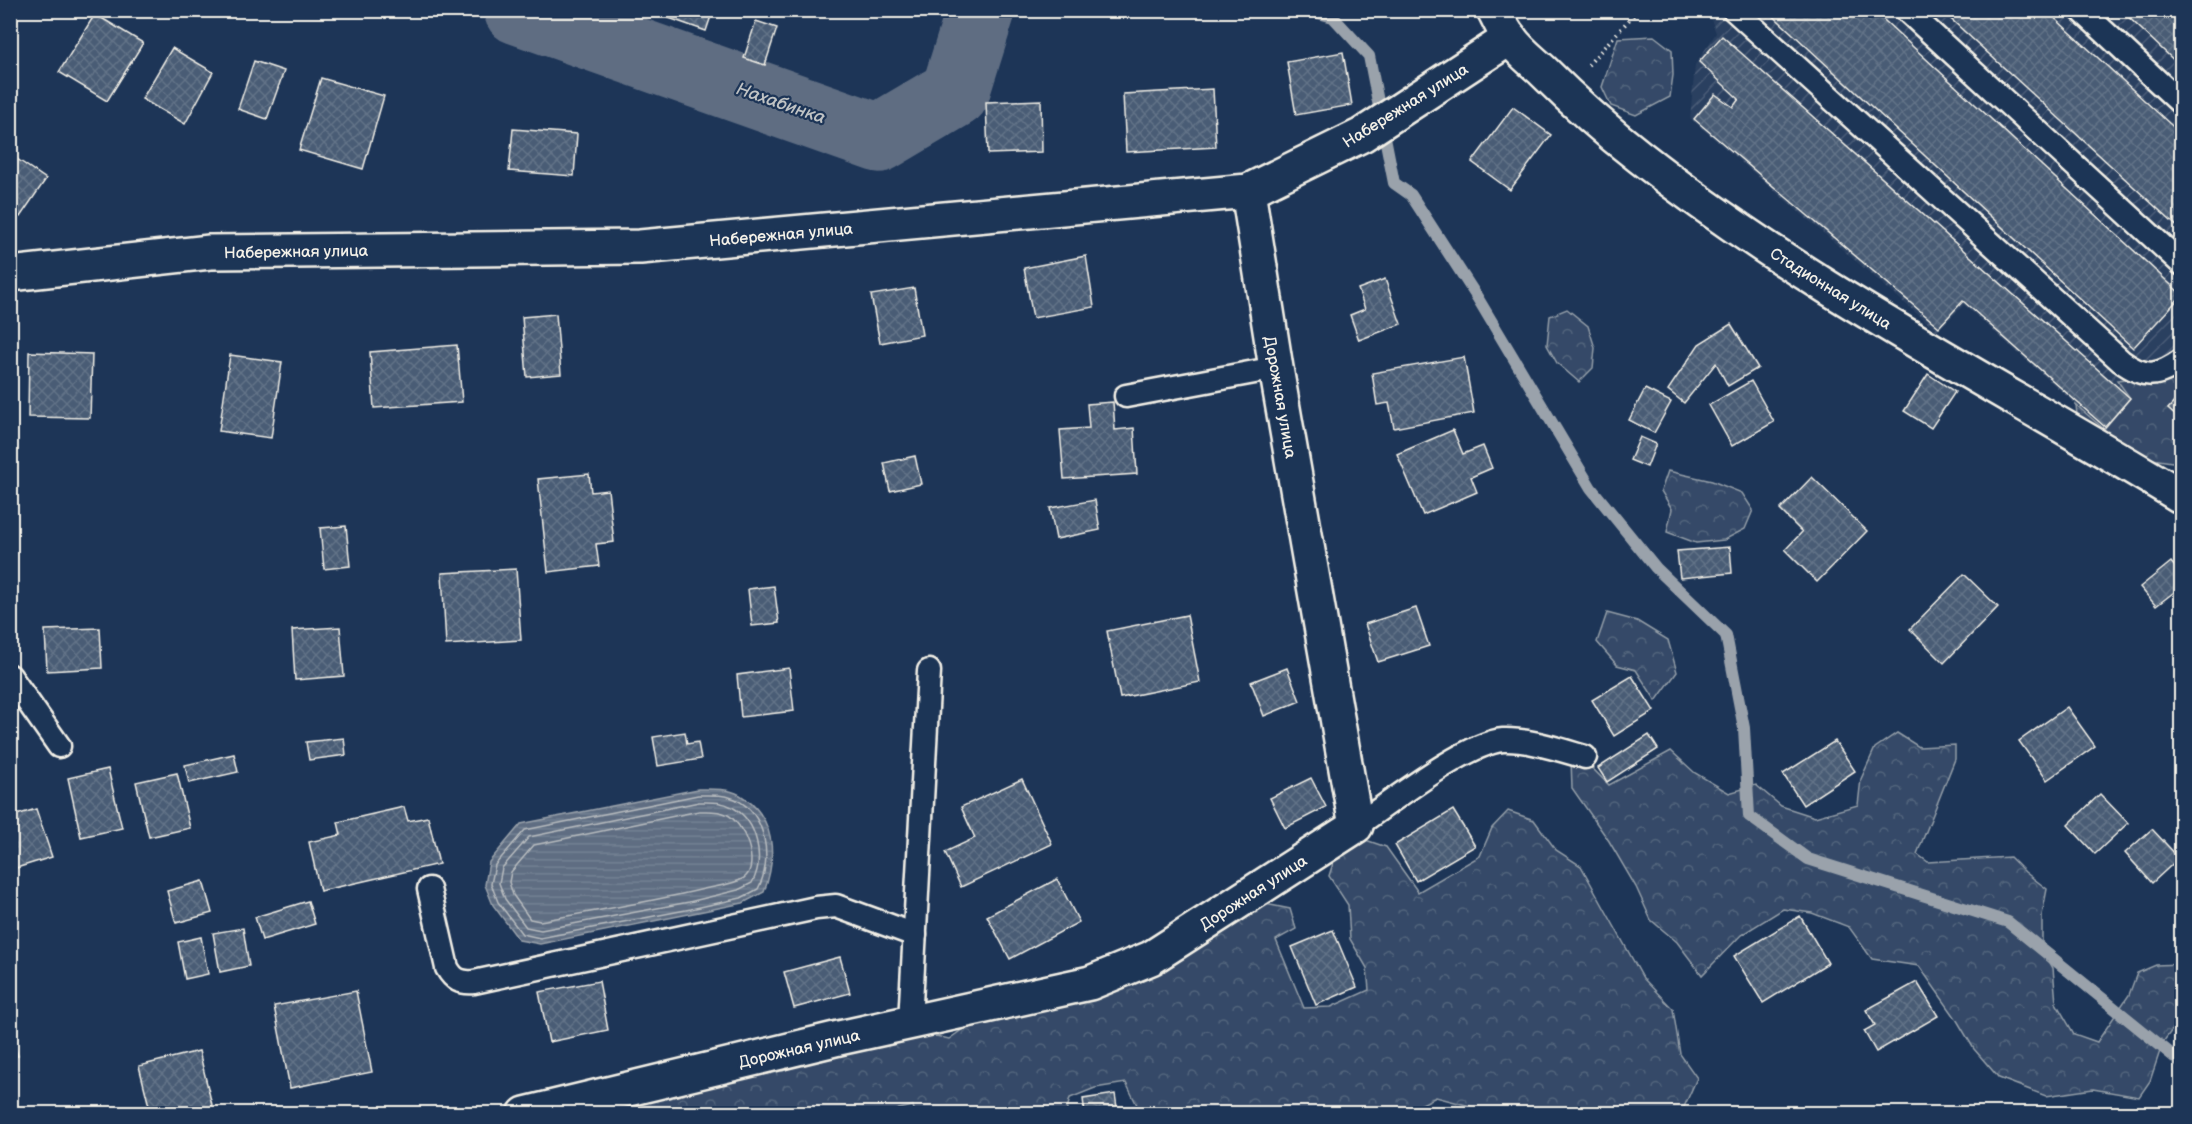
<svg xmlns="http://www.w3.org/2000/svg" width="2192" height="1124" viewBox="0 0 2192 1124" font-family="'Balsamiq Sans',sans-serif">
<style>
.industrial{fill:url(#industrial-furrows)}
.forest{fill:url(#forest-crowns);stroke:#949ea8;stroke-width:1.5}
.water{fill:url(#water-rules);stroke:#9aa2ab;stroke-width:1.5}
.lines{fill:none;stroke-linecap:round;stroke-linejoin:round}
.shore{stroke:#b8bcbf;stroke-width:1.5}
.stream{stroke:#9aa2ab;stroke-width:12}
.river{stroke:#5e6d82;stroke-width:69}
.building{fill:url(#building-cross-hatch);stroke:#f4f1e8;stroke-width:1.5}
.lane-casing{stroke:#f4f1e8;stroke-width:27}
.street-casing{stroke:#f4f1e8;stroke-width:38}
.path{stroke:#f4f1e8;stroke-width:4;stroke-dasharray:1.5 4.5;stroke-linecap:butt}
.lane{stroke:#1d3557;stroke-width:22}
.street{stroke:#1d3557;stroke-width:33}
.labels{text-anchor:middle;stroke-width:4.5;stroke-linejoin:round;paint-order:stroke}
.street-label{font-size:16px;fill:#f4f1e8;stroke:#1d3557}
.water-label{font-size:18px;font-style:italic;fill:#c0c3c4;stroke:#1d3557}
</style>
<defs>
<pattern id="industrial-furrows" width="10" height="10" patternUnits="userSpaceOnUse" patternTransform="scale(1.5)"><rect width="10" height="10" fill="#2a4060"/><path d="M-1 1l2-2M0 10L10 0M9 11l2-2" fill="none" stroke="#4a5c77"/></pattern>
<pattern id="forest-crowns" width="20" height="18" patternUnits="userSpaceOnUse" patternTransform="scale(1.5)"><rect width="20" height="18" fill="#354a67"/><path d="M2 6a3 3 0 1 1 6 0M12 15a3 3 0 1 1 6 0" fill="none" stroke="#53657d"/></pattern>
<pattern id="water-rules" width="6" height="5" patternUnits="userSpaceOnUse" patternTransform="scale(1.5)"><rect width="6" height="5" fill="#5e6d82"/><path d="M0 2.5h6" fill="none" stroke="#768294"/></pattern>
<pattern id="building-cross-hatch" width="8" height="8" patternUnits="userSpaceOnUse" patternTransform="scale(1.5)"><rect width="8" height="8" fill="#485b74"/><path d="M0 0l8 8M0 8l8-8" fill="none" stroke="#637388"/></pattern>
</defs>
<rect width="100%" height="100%" fill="#1d3557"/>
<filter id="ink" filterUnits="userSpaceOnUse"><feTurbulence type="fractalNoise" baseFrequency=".0167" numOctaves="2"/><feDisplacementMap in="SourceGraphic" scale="12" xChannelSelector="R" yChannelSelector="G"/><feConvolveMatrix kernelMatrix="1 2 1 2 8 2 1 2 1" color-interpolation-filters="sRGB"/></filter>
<g filter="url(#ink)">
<path class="industrial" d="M1708,11H2181V423L2104,429L1964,305L1937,331L1690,118L1695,65L1716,33Z"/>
<g class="forest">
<path d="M1654,36L1672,50L1673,75L1670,97L1636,115L1611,106L1602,87L1618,38Z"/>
<path d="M1567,309L1588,326L1595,348L1593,368L1579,382L1557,363L1547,345L1550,316Z"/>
<path d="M2181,364V394L2168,409L2181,421V459L2172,462L2145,458L2090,430L2077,415L2076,405L2104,429L2130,398L2117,380L2134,378Z"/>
<path d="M1668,471L1712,481L1742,493L1753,510L1745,529L1724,540L1696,543L1667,532L1672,509L1661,491Z"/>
<path d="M1607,613L1637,621L1668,640L1677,672L1656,701L1636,670L1617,665L1597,642Z"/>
<path d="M1897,733L1919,747L1955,745V759L1917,854L1928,862L2010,857L2025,872L2047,889L2042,915V949L2053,968L2056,1003L2074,1034L2097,1042L2129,995L2137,973L2156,965L2181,964V1018L2163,1042L2150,1081L2139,1097L2093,1089L2046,1096L1999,1078L1974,1049L1955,1017L1919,966L1872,959L1849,927L1812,913L1783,909L1741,935L1702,975L1677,942L1651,920L1636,887L1609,841L1572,788L1571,759L1593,769L1609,785L1671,751L1695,773L1729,793L1756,785L1781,806L1815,817L1858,805L1861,779L1875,748Z"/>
<path d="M1508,811L1534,820L1556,850L1581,866L1643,978L1673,1009L1680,1054L1697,1078L1684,1107L1674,1114L1480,1113L1470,1106L1436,1097L1404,1113H1137L1138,1107L1126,1083L1095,1088L1070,1098L1066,1113H915L913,1106L899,1109L891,1114H585L605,1104L639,1105L656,1097L753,1063L783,1071L810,1060L838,1045L873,1049L894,1033H923L949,1039L966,1027L1035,1006L1084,1002L1134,984L1190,949L1255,902L1290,909L1296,929L1276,940L1304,1008L1331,1007L1369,990L1367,968L1350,939L1348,905L1329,876L1335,857L1360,838L1386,847L1418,892L1480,856L1492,828Z"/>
</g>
<path class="water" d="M698,789C712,789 727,788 740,795C776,817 777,857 764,892L743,903L540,944L519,940L493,905L485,885L489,862L521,824Z"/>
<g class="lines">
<g class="shore">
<path d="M698,795C711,795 723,794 735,799C767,814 773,860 758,889L741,898L691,909L540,938L522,934L498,902L491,884L495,865L525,830Z"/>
<path d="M699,802C710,802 722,801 732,807C758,821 765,859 752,883L738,890L689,902L541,930L526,927L505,899L499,883L502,868L529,837Z"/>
<path d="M699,811C708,811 718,810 726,814C744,822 761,865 744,878C733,885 716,886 704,889C650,902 595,911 540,921L530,919L513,895L509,882L511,872L534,845Z"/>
</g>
<path class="stream" d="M1308,10L1333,17L1369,56L1394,183L1411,195L1477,297L1591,488L1656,568L1726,635L1744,728L1749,816L1808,859L2008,922L2182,1063"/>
<path class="river" d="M518,10L879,138L955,93L981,10"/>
</g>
<g class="building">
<path d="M10,10H19L10,23Z"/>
<path d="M646,10H713L706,31Z"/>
<path d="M1767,10H1873L2182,295L2133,348Z"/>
<path d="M1941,10H2046L2182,135V231Z"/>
<path d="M2121,10H2182V68Z"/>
<path d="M95,14L143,43L107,101L59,72Z"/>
<path d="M756,21L777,28L765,65L744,58Z"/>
<path d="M1722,36L2130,398L2105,427L1963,301L1939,327L1694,119L1715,94L1733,107L1739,99L1699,62Z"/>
<path d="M172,48L213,72L185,124L142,99Z"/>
<path d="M1343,52L1352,105L1296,115L1287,62Z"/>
<path d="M254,61L284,71L267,119L238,109Z"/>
<path d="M321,78L384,96L363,169L299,150Z"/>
<path d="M1213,89L1216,147L1126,152L1123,94Z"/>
<path d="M1041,100L1042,152L988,154L986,102Z"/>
<path d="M1513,107L1551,135L1510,190L1472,162Z"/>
<path d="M513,129L577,134L574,176L509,171Z"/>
<path d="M17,159L46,179L20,217L10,210V168Z"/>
<path d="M1086,256L1094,307L1033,318L1024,268Z"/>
<path d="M1385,279L1401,324L1359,340L1350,315L1365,309L1358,289Z"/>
<path d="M914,288L922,335L880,343L871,295Z"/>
<path d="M556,314L561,374L527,377L522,317Z"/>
<path d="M1731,324L1758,368L1728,386L1716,363L1684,403L1668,390L1699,344Z"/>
<path d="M457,345L462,402L374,408L370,352Z"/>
<path d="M29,352L92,354L90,418L28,417Z"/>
<path d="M230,355L282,362L271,438L219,431Z"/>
<path d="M1464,357L1474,413L1394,428L1389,403L1377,405L1372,373Z"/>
<path d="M1928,374L1955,392L1931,428L1904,411Z"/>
<path d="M1751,381L1774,422L1732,446L1709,405Z"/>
<path d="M1645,389L1671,402L1654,433L1629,420Z"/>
<path d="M2182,394V421L2168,409Z"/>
<path d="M1113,402L1115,430L1134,428L1137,474L1064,479L1060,430L1089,428L1087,404Z"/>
<path d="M1453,430L1463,454L1483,446L1492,468L1471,477L1477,492L1423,515L1397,454Z"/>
<path d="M1640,437L1656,444L1647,467L1630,460Z"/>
<path d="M915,456L921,484L890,491L884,463Z"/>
<path d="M589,474L591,492L608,490L614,542L596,544L599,566L548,572L538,479Z"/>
<path d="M1812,477L1867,531L1817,582L1785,550L1802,532L1780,510Z"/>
<path d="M1095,500L1100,530L1056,539L1050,508Z"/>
<path d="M346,526L350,566L324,569L320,528Z"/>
<path d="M1730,547L1732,573L1680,578L1677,551Z"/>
<path d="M2171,562L2182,575V586L2156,606L2140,587Z"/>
<path d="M516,569L521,640L446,645L442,573Z"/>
<path d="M1964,574L1998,607L1944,663L1910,629Z"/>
<path d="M774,586L779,623L752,626L748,589Z"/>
<path d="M1416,608L1429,646L1378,662L1365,624Z"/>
<path d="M1187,615L1200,682L1120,698L1107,631Z"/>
<path d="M340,627L344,676L295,680L292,630Z"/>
<path d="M100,628L102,668L47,671L45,630Z"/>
<path d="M789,668L794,711L741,717L737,675Z"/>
<path d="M1287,668L1300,701L1264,716L1251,682Z"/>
<path d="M1632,676L1654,711L1614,736L1592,700Z"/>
<path d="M2067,707L2095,746L2047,780L2019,741Z"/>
<path d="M685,732L687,744L698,742L701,759L658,766L653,737Z"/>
<path d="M1649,735L1658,749L1607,782L1598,768Z"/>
<path d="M344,738L346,755L309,760L306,742Z"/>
<path d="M1835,741L1855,771L1803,805L1783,774Z"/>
<path d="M234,754L238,772L189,783L185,765Z"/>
<path d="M108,769L122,828L81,837L68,778Z"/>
<path d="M177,773L190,828L149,837L136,782Z"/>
<path d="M1311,778L1326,807L1285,828L1270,798Z"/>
<path d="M1022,779L1052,844L961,887L945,852L975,838L961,807Z"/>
<path d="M2100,794L2128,823L2095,854L2068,825Z"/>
<path d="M404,807L408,821L428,817L439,864L320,891L309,842L341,835L338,822Z"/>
<path d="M36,809L52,857L13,869L10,861V817Z"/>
<path d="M1453,810L1475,846L1416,881L1395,845Z"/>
<path d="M2152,829L2179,858L2152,883L2125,853Z"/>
<path d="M1057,879L1079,922L1010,959L987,916Z"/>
<path d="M203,881L212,913L176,923L167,891Z"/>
<path d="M308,901L315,924L262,940L255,917Z"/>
<path d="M1800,916L1828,963L1763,1003L1734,956Z"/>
<path d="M243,928L249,966L220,972L213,933Z"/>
<path d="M1333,930L1357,987L1316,1005L1292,947Z"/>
<path d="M201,937L208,974L185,979L178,942Z"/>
<path d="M840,957L850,993L794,1008L784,972Z"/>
<path d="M599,981L608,1030L549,1042L539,992Z"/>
<path d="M1917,982L1938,1016L1876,1052L1864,1031L1875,1025L1866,1010Z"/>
<path d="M356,991L372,1072L290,1088L274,1006Z"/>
<path d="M10,1029L18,1056L10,1058Z"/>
<path d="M199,1051L213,1109L194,1114H151L139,1066Z"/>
<path d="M1115,1094L1118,1114H1085L1083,1099Z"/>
</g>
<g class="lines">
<defs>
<g id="lane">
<path d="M1734,10L2121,361C2145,379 2158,377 2182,360"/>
<path d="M1906,10L2182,264"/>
<path d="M2081,10L2182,104"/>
<path d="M1126,396L1276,368"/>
<path d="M10,676L59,746"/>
<path d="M1356,826C1390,803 1466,743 1503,740C1528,739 1561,750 1585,757"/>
<path d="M429,889L447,968C454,980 460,983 474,982L816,908L836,906L915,935"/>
<path d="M910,1022L929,671"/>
</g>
<g id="street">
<path d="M1494,10C1499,19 1503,30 1510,38C1518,50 1531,60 1542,70C1573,101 1605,130 1640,157C1808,289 2000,386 2182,497"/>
<path d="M10,274L210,252L640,247L1248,191L1362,135L1510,38"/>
<path d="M525,1114L839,1038L1090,983L1151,958L1356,826L1276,368L1248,191"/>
</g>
</defs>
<use href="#lane" class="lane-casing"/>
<use href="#street" class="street-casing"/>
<path class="path" d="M1588,65L1638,10"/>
<use href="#lane" class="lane"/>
<use href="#street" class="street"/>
</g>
</g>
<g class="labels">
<g class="street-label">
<text transform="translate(1405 105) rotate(-32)" y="6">Набережная улица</text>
<text transform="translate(781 234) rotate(-5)" y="6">Набережная улица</text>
<text transform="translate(296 251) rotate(-1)" y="6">Набережная улица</text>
<text transform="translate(1831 288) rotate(32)" y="6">Стадионная улица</text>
<text transform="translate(1281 397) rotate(80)" y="6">Дорожная улица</text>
<text transform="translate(1253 892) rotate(-33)" y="6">Дорожная улица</text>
<text transform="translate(799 1048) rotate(-13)" y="6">Дорожная улица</text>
</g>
<g class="water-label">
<text transform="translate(781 103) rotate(19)" y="6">Нахабинка</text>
</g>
</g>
<rect width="2192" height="1124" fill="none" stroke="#1d3557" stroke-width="36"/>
<rect x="18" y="18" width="2156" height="1088" fill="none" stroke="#f4f1e8" stroke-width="2" filter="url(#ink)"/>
</svg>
